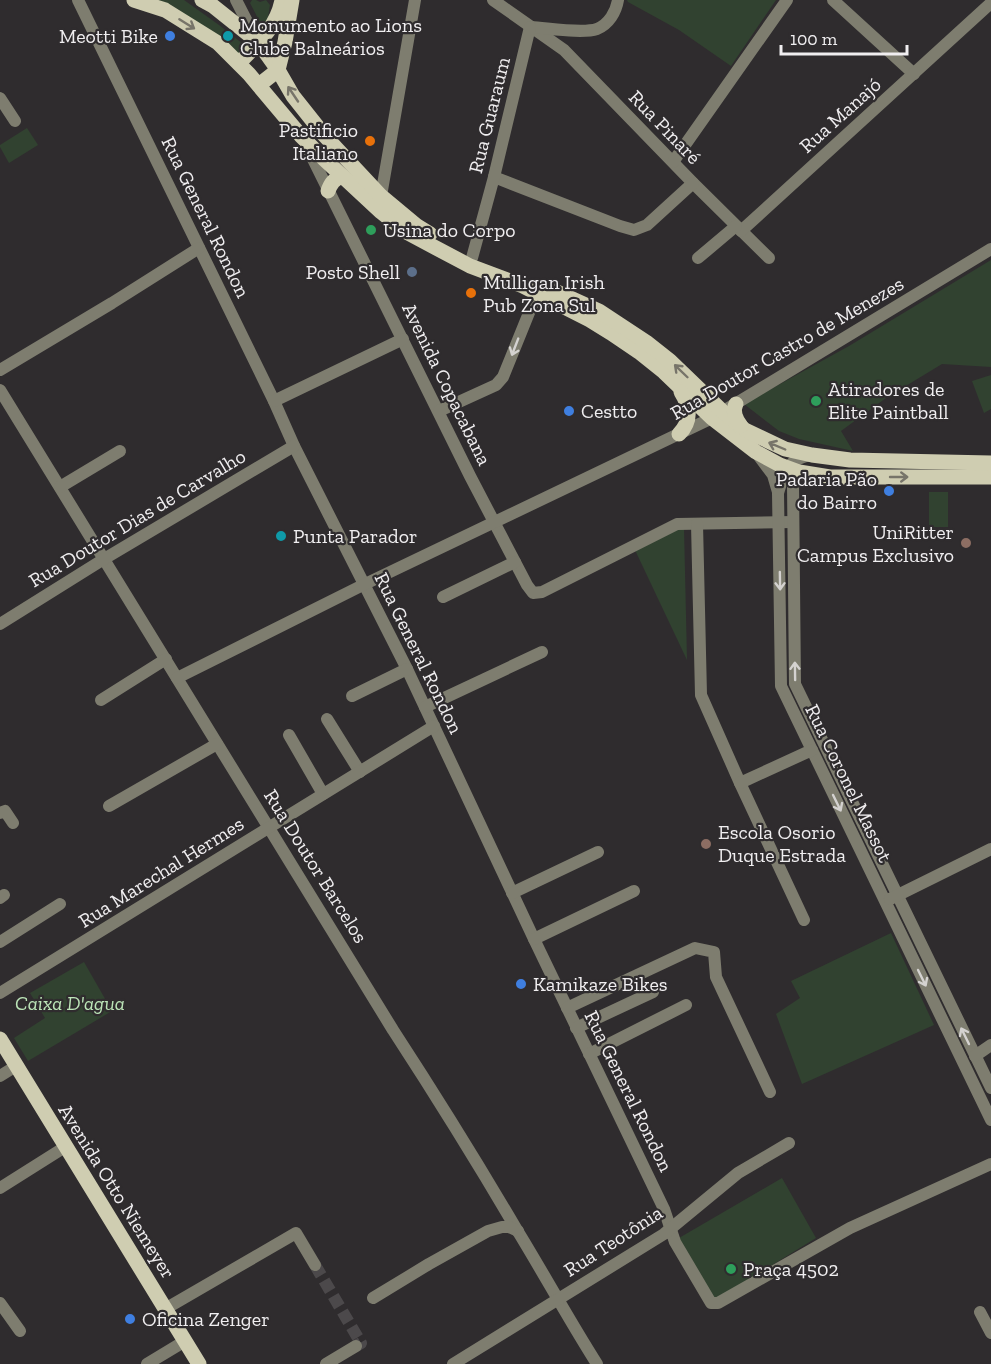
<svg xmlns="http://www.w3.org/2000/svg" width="991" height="1364" viewBox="0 0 991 1364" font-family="'Zilla Slab',serif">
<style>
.green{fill:#314230}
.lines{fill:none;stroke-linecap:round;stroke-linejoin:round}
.minor-tunnel{stroke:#4c494b;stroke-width:12;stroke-dasharray:12 6;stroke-linecap:butt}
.minor{stroke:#7e7d6f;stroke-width:12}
.major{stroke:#cfcdb1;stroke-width:15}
.oneway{stroke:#777469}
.oneway2{stroke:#d4d2d0}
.shop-dot{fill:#3f7fe0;stroke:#2f2c2e;stroke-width:2}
.culture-dot{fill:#0f9aa8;stroke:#2f2c2e;stroke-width:2}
.food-dot{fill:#e8710a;stroke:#2f2c2e;stroke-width:2}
.leisure-dot{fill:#2e9e5b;stroke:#2f2c2e;stroke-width:2}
.service-dot{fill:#5c6f8a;stroke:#2f2c2e;stroke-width:2}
.education-dot{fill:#8d6e63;stroke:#2f2c2e;stroke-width:2}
.labels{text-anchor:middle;stroke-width:4.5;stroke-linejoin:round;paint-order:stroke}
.poi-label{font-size:20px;fill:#f0eef0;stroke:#2f2c2e;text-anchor:start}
.street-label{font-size:20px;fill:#f0eef0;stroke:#2f2c2e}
.park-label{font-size:20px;font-style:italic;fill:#bce5b8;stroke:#2f2c2e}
</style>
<rect width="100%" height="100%" fill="#2f2c2e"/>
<g class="green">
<path d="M152,0H184L219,25L248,48L240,56Z"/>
<path d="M252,0H256L260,2L266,0L270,5L267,23L262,26L250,3Z"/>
<path d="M627,0H776L731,66L679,30L628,2Z"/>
<path d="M27,128L38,145L9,163L0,147V145Z"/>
<path d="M991,260V367L942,364L886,398L841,431L853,451L799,439L779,431L744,404L849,346Z"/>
<path d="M991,375V409L984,413L972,381Z"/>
<rect x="929" y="492" width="19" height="35"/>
<path d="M684,528L687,660L635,550L669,531Z"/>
<path d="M891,933L934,1025L802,1084L776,1014L800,998L791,981Z"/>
<path d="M84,962L112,1011L28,1061L14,1038L45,1018L30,993Z"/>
<path d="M782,1178L816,1238L715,1300L679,1238Z"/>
</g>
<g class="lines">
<path class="minor-tunnel" d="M315,1265L361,1343L356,1346"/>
<g class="minor">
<path d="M78,0L274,401L294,446L407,669L534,939L664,1209L675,1242L711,1303H718L850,1228L991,1164"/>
<path d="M236,0L256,39"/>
<path d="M493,0L564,50L693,183L769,258"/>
<path d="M833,0L914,74"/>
<path d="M531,27C548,28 582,34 597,29C609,24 616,12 618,0"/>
<path d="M0,98L15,121"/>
<path d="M306,145L470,476L527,585L533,593L542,592L677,524L793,522"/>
<path d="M673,162L787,0"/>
<path d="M494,177L620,226L634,230L647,225L693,183"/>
<path d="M381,196L415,0"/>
<path d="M741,231L991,3"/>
<path d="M472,258L494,177L530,27"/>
<path d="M698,258L736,226"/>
<path d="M0,370L112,303L199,248"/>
<path d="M0,390L393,1030C436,1096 477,1162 517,1230C544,1274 569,1320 597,1364"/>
<path d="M274,401L403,339"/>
<path d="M439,411L496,385L503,377L537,293"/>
<path d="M758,455L773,475L778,492"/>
<path d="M812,455C788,458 784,472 778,493L781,686L991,1120"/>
<path d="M799,472L793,484L795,684L991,1088"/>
<path d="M60,487L120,451"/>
<path d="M697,524L701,695L740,783L804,920"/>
<path d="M443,597L515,562"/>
<path d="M0,624L104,559L294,446"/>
<path d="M177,678L365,584L712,418L991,249"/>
<path d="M352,696L407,669"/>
<path d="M101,700L166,659"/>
<path d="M425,707L542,652"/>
<path d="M327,719L360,772"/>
<path d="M289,735L323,794"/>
<path d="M740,783L812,750"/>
<path d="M109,806L217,744"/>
<path d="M0,813L5,811L13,823"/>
<path d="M512,893L598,852"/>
<path d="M0,898L4,895"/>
<path d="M890,899L991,849"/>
<path d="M534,939L634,891"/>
<path d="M0,942L60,904"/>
<path d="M0,993L434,726"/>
<path d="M567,1008L695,948L714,952L716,977L770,1092"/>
<path d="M576,1028L653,992"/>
<path d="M589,1054L686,1005"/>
<path d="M975,1056L991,1045"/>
<path d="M0,1076L16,1066"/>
<path d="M0,1188L65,1147"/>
<path d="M373,1298L429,1264L488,1231L502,1227H509L518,1231"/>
<path d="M0,1303L20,1331"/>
<path d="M165,1309L296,1233L315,1265"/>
<path d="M980,1312L991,1333"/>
<path d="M147,1364L185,1341"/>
<path d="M326,1364L356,1346"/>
<path d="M453,1364L664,1234L738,1173L789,1143"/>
</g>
<g class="major">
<path d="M134,0L165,10L218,43L249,74L301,136L324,159L381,212L406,232L470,266L523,286L590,320L611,333L639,352L664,372L712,418L756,452L780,465L799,472L830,477H991"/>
<path d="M202,0L213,6L258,42L278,70L293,96L324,135L381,196L417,226L430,234"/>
<path d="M239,63C257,44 277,27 282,0"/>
<path d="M259,85L278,70L285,42L292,0"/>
<path d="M328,191C331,183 334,179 342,176"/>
<path d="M555,291L599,311L646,342L670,361L723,412L745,430L785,449L812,455L850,460L991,463"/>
<path d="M736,404C732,411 736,420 741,426"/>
<path d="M679,434C692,421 690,406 681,392"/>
<path d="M0,1039L199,1364"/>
</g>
</g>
<defs><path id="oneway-shaft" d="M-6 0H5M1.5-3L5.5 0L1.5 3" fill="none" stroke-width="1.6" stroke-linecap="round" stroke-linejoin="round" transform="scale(1.5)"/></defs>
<g class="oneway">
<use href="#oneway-shaft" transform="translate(187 24) rotate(32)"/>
<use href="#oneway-shaft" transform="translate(293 94) rotate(-124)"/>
<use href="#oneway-shaft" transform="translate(681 371) rotate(-136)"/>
<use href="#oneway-shaft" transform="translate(777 446) rotate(-157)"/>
<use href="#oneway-shaft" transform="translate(899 477)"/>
</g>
<g class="oneway2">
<use href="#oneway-shaft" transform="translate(515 347) rotate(111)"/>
<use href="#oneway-shaft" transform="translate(780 581) rotate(89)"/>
<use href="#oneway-shaft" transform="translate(795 671) rotate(-91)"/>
<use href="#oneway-shaft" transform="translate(837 803) rotate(64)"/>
<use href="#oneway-shaft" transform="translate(922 978) rotate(64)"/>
<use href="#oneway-shaft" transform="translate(965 1036) rotate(-116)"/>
</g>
<g class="shop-dot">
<circle cx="170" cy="36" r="6"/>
<circle cx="569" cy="411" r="6"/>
<circle cx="889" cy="491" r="6"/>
<circle cx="521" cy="984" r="6"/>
<circle cx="130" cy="1319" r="6"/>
</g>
<g class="culture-dot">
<circle cx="228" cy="36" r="6"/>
<circle cx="281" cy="536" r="6"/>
</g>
<g class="food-dot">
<circle cx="370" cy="141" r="6"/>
<circle cx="471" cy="293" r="6"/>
</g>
<g class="leisure-dot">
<circle cx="371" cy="230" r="6"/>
<circle cx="816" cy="401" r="6"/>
<circle cx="731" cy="1269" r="6"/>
</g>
<circle class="service-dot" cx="412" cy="272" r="6"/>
<g class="education-dot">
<circle cx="966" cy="543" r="6"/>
<circle cx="706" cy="844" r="6"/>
</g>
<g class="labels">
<g class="poi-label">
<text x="240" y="32">Monumento ao Lions<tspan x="240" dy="23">Clube Balneários</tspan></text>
<text x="158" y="43" text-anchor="end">Meotti Bike</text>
<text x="358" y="137" text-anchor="end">Pastificio<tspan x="358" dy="23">Italiano</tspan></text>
<text x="383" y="237">Usina do Corpo</text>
<text x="400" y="279" text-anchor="end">Posto Shell</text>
<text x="483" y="289">Mulligan Irish<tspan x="483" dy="23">Pub Zona Sul</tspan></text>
<text x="828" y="396">Atiradores de<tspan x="828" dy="23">Elite Paintball</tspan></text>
<text x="581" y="418">Cestto</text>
<text x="877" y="486" text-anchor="end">Padaria Pão<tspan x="877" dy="23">do Bairro</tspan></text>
<text x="954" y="539" text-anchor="end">UniRitter<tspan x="954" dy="23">Campus Exclusivo</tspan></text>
<text x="293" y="543">Punta Parador</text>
<text x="718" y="839">Escola Osorio<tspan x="718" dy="23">Duque Estrada</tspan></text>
<text x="533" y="991">Kamikaze Bikes</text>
<text x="743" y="1276">Praça 4502</text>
<text x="142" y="1326">Oficina Zenger</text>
</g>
<g class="street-label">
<text transform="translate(489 115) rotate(-76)" y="7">Rua Guaraum</text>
<text transform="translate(840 115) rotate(-42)" y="7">Rua Manajó</text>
<text transform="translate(665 127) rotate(46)" y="7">Rua Pinaré</text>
<text transform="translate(206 217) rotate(64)" y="7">Rua General Rondon</text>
<text transform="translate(787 348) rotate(-30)" y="7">Rua Doutor Castro de Menezes</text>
<text transform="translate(447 384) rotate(64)" y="7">Avenida Copacabana</text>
<text transform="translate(137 518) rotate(-31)" y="7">Rua Doutor Dias de Carvalho</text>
<text transform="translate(419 653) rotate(64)" y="7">Rua General Rondon</text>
<text transform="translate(849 783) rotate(64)" y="7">Rua Coronel Massot</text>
<text transform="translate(316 866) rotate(58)" y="7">Rua Doutor Barcelos</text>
<text transform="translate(161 872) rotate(-32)" y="7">Rua Marechal Hermes</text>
<text transform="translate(629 1091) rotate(64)" y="7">Rua General Rondon</text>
<text transform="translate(117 1191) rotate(58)" y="7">Avenida Otto Niemeyer</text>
<text transform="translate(613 1241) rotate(-33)" y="7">Rua Teotônia</text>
</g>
<g class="park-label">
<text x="70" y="1010">Caixa D'agua</text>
</g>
</g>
<path d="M781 45v9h126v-9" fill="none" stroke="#f0eef0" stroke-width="3"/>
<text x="790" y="45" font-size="18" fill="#f0eef0" stroke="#2f2c2e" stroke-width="4.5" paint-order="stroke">100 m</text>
</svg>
